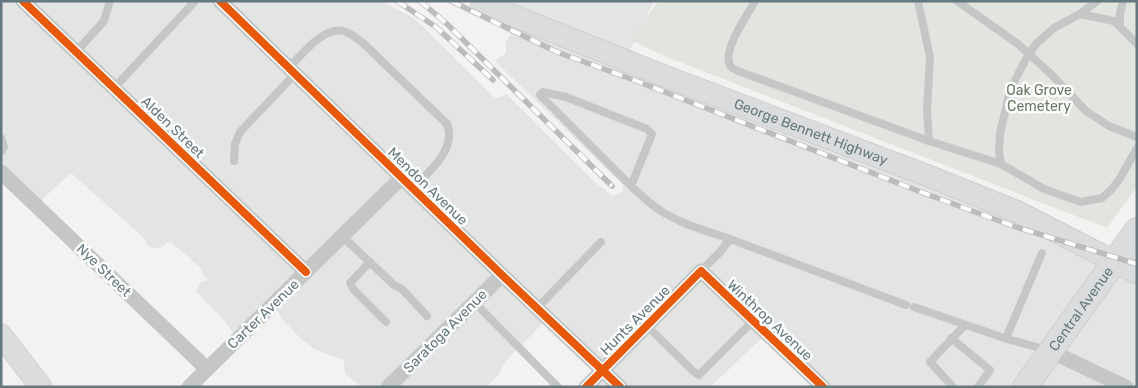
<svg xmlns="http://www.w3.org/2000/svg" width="1138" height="388" viewBox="0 0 1138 388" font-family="Rubik,sans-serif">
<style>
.built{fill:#e3e4e4}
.green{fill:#e2e4df}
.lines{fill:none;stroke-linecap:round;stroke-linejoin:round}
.secondary-casing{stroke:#cecfcf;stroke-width:23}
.primary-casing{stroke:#cfcfcf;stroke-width:26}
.lane{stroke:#c5c7c7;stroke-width:8}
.street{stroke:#c5c7c7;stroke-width:15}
.secondary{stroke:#dbdcdd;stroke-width:21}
.primary{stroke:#dbdcdd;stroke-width:24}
.rail-casing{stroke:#bbbcbd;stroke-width:5.5}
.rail{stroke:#fff;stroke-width:4;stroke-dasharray:11;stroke-linecap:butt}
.cycleway-casing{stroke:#fff;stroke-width:11}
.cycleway{stroke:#e8590c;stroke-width:8}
.labels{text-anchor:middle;stroke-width:5;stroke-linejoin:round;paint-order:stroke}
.park-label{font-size:14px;fill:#6a7763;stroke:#fff}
.street-label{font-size:14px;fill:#65787f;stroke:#fff}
</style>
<rect width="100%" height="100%" fill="#f3f2f1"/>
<path class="built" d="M1,1H381L415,19L494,97L498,98L506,94L597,184L613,196L622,192L623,185L495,61L506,53V42L519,20L480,1H654L635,41L625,58L1109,256L1137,218V387H821L766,334L710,387H582L599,369L547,319L505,362L498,376L486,387H361L345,374L344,360L316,350L300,338L283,320L272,301L236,333H233L223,319L196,292L201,282L208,280L202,273L201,268L170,241L159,249L148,246L143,237L71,173L36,205L1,172Z"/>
<path class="green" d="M658,1H1137V187L1107,228L664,56L631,40Z"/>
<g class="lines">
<defs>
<g id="secondary">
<path id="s1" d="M481,1L511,15L664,76L931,177L1018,212L1137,273"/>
<path d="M1,335L41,387"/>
</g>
<g id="primary">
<path id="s2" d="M1025,387L1137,230"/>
</g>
</defs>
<use href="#secondary" class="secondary-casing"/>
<use href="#primary" class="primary-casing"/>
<g class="lane">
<path d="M755,1C748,15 720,52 731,67C733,69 736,70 738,71L929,141L1001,164L1044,189L1081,202L1102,198L1111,190L1119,180L1137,148"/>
<path d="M918,1L930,57L927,110L929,141"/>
<path d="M957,1L1018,44L1052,75L1086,111L1109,126L1137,137"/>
<path d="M1080,14L1097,1"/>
<path d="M1120,25V13L1123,1"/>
<path d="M76,52L104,21L110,1"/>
<path d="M288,68C302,55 322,27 343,31C350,32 357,39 363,43L447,124C457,149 429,172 413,188"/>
<path d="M114,88L195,1"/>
<path d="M1,138L4,147L1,152"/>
<path d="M234,161L235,144L240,132L295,74"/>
<path d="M1001,164L999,151L1000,134L1010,90L1028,55L1037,43L1054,28L1080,14L1114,21L1137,44"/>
<path d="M631,186L652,134L647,129L566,97L543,92L540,95L631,186C641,195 650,204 661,211C681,224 707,231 730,239"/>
<path d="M342,236L394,285L402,289L427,316"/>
<path d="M370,262L350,283L353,289L386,322"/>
<path d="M701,271L721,251L730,239L906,305"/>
<path d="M474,302L558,387"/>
<path d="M914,307L1007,339L1048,350"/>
<path d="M537,308L601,242"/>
<path d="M647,326L693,371L699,375L753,321"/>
<path d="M951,338L990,370L978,387"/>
<path d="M1006,338L1042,253"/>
<path d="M953,387L930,362L965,325"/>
</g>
<g class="street">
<path d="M23,1L306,272"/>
<path d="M220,1L502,275L620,387"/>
<path d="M1,172L207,369"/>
<path d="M1050,351L1126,387"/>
<path d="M189,387L402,177"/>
<path d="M388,387L502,275"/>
<path d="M586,387L701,271L823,387"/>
</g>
<use href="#secondary" class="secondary"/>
<use href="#primary" class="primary"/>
<defs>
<g id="rail">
<path d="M397,1L436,27L493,80"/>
<path d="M420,1L447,24L612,186"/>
<path d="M451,1L557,52L634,80L921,192L1016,227L1137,264"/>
</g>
</defs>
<use href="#rail" class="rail-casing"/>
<use href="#rail" class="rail"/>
<defs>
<g id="cycleway">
<path d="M23,1L306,272"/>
<path d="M220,1L502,275L620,387"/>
<path d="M586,387L701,271L823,387"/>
</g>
</defs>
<use href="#cycleway" class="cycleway-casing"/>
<use href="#cycleway" class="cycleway"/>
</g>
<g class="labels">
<g class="park-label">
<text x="1039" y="95">Oak Grove<tspan x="1039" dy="16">Cemetery</tspan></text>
</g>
<g class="street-label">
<text transform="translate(173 127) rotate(44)" y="5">Alden Street</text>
<text dy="5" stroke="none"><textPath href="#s1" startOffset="355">George Bennett Highway</textPath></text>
<text transform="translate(428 186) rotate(44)" y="5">Mendon Avenue</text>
<text transform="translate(104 270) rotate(44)" y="5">Nye Street</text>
<text dy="5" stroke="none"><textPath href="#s2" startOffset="96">Central Avenue</textPath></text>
<text transform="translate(263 314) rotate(-44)" y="5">Carter Avenue</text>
<text transform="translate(635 320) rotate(-45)" y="5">Hunts Avenue</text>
<text transform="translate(770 320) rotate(43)" y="5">Winthrop Avenue</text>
<text transform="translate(445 331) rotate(-45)" y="5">Saratoga Avenue</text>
</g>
</g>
<rect width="1138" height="388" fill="none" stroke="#65787f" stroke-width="5"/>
</svg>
